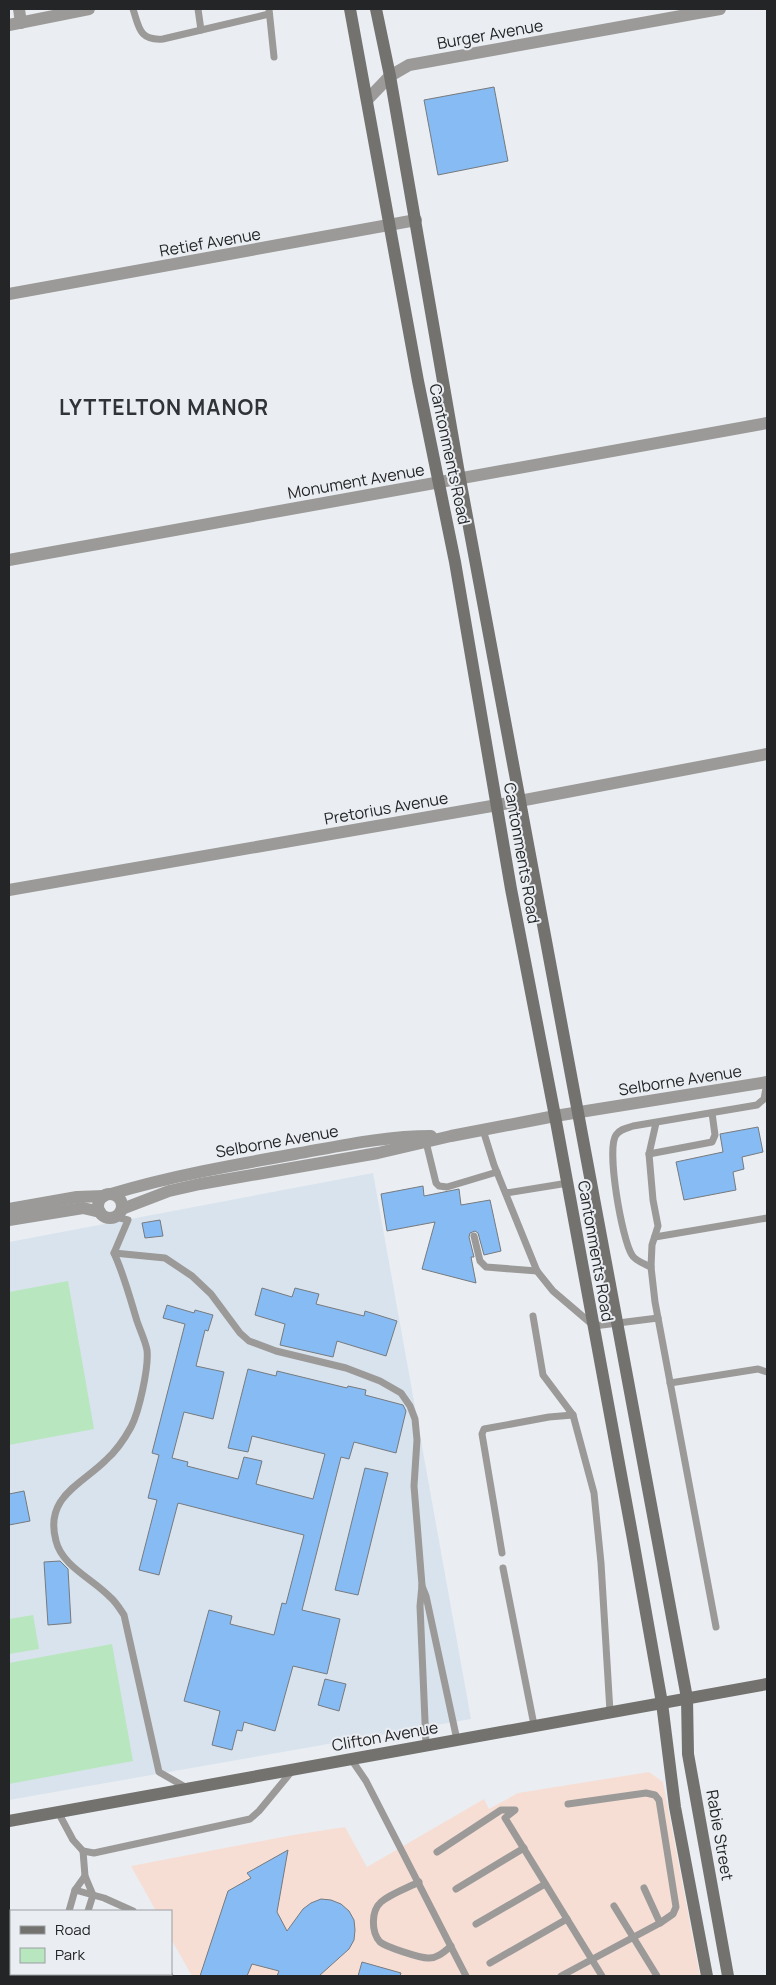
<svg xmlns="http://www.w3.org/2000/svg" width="776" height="1985" viewBox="0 0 776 1985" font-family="Manrope,sans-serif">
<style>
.built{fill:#d9e3ed}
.medical{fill:#f6ded5}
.green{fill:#b8e6bf}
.building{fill:#87bbf3;stroke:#767a7e}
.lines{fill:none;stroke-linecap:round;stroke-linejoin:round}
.lane{stroke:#9b9a98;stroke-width:7}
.street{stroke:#9b9a98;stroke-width:12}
.secondary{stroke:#73726f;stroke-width:12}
.labels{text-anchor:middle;stroke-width:4;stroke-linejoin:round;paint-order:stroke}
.street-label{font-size:16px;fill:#242527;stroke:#eaeef2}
.district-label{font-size:21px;font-weight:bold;letter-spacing:1px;fill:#303337;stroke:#eaeef2}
</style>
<rect width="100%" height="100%" fill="#eaeef2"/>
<path class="built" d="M373,1173L471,1719L9,1800V1242Z"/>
<path class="medical" d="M649,1772L663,1782L700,1976H192L171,1939V1911H156L131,1866L293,1835L345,1827L367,1867L484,1799L489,1809L518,1793Z"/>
<g class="green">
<path d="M68,1281L94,1429L9,1445V1292Z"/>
<path d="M33,1615L39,1649L9,1654V1619Z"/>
<path d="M112,1644L133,1761L9,1784V1663Z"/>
</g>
<g class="building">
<path d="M494,87L508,161L438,175L424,100Z"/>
<path d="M758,1127L763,1152L742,1157L744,1169L733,1172L736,1190L684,1200L676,1162L723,1152L720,1134Z"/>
<path d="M423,1186L424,1196L459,1189L461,1205L490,1200L501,1251L484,1255L478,1233L475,1231L470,1233L469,1237L474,1257H471L476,1283L422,1269L435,1222L387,1231L381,1194Z"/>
<path d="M160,1220L163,1236L145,1238L142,1223Z"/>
<path d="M262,1288L292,1297L295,1288L319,1294L316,1304L364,1316L365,1311L397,1321L386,1356L337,1341L333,1357L280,1345L285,1324L255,1315Z"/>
<path d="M167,1305L194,1313L195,1310L213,1315L208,1331L205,1330L196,1366L224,1372L213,1419L184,1412L172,1458L188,1462L187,1466L238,1479L244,1457L262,1461L256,1484L313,1499L325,1454L252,1436L248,1452L228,1448L248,1369L276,1376L277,1371L347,1388L348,1386L366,1390L365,1395L403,1405L406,1411L396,1453L354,1442L349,1459L341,1457L302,1610L340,1619L327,1674L293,1666L275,1731L244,1722L242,1731L237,1730L232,1750L212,1745L220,1711L184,1701L209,1610L232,1616L230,1624L274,1635L282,1603L286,1604L304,1535L178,1503L159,1575L139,1570L157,1500L148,1498L159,1455L152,1453L185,1324L163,1318Z"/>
<path d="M365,1468L388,1473L358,1595L335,1590Z"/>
<path d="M24,1491L30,1521L9,1525V1494Z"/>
<path d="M60,1561L68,1569L71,1623L48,1625L44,1562Z"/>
<path d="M325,1679L346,1684L339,1711L318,1705Z"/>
<path d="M288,1850L277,1912L287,1931L303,1909L311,1903L321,1899L331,1900L341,1904L349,1911L354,1920L355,1930L354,1940L349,1949L319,1976H277L279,1971L252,1964L247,1976H200L228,1891L251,1878L247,1873Z"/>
<path d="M362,1962L401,1973L400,1976H358Z"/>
</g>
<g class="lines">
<g class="lane">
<path d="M133,9C139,27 139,41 163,39L269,14"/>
<path d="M198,9L201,30"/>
<path d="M269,9L274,57"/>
<path d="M656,1123L649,1154L653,1200L658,1226L652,1245L651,1267L655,1302L716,1627"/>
<path d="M483,1130L494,1165L537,1271L553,1291L594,1326L658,1318"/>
<path d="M426,1142L436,1183L439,1186L447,1187L497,1172"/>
<path d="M649,1154L712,1142L715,1135L712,1113"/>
<path d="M506,1193L568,1183"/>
<path d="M116,1217L128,1220L114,1253C124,1275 130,1298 137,1321C140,1330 145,1340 147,1350C149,1367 139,1412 131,1427C125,1438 115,1452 106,1460C81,1485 44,1497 56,1541C62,1566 93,1579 110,1597C116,1602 120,1609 124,1615L159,1772L187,1788"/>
<path d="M474,1236L480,1261L486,1267L537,1271"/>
<path d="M655,1237L767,1218"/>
<path d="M114,1253L165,1258L192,1276L211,1294L240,1333L249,1341L276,1351L346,1368L380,1381L401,1393L410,1406L415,1419L417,1440L414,1486L422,1585L420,1606L426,1744"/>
<path d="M651,1267C645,1264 635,1261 632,1255C622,1240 606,1149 616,1135C620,1129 627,1128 633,1126L757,1105L764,1099L767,1083"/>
<path d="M533,1316L543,1375L573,1415L594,1493L601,1563L610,1712"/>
<path d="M670,1383L758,1369L767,1372"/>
<path d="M502,1553L482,1434L484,1429L549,1417L573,1415"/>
<path d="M503,1568L534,1725"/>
<path d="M422,1586L426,1596L457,1740"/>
<path d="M351,1759L366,1781L466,1976"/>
<path d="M568,1804L646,1793L655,1795L659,1800L676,1907L673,1914L660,1923"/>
<path d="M58,1812L73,1840L83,1851L94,1853L250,1819L259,1811L292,1771"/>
<path d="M437,1852L501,1810H515L505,1818L602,1976"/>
<path d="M85,1876L93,1895L88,1911"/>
<path d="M419,1882C407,1888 390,1894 381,1902C371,1911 371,1932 380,1942C386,1947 420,1958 428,1958C437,1959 445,1951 451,1946"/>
<path d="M456,1889L524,1848"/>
<path d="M75,1890L104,1898L133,1911"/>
<path d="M614,1906L657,1976"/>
<path d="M69,1911L75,1890L85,1876L83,1851"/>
<path d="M476,1924L545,1884"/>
<path d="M490,1963L567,1919"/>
<path d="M169,1974L170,1976"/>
<path d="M83,1975L87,1976"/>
<path d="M53,1976V1974"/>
<path d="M561,1976L660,1923L644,1888"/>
</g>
<g class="street">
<path d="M19,9L21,23"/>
<path d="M9,25L89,9"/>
<path d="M367,100L390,76L409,65L720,9"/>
<path d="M9,294L416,220"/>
<path d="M9,560L767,423"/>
<path d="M9,890L509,803L767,754"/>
<path d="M111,1194C171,1176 233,1165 295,1154C340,1146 385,1136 431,1136"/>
<circle cx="110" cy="1206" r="12"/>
<path d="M9,1209L77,1197L104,1196"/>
<path d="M122,1209L169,1191L200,1184L378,1153L451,1136L555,1116L767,1082"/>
<path d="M9,1220L83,1208L100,1212"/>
</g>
<g class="secondary">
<path d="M350,9L418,381L455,562L511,889L555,1116L632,1534L662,1703L675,1807L707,1976"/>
<path d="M376,9L390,76L460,479L687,1698L688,1754L728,1976"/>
<path d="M9,1821L767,1684"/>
</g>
</g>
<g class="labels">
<g class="street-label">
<text transform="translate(490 34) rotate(-10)" y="6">Burger Avenue</text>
<text transform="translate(210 242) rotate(-10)" y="6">Retief Avenue</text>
<text transform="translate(450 454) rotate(78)" y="6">Cantonments Road</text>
<text transform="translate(356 481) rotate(-10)" y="6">Monument Avenue</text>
<text transform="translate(386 808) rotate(-10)" y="6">Pretorius Avenue</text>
<text transform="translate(522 853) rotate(80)" y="6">Cantonments Road</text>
<text transform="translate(680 1080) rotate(-9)" y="6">Selborne Avenue</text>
<text transform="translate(277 1141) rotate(-10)" y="6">Selborne Avenue</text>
<text transform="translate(596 1251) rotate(80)" y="6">Cantonments Road</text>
<text transform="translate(385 1736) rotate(-10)" y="6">Clifton Avenue</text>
<text transform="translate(720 1835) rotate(80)" y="6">Rabie Street</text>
</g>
<g class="district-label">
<text x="164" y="415">LYTTELTON MANOR</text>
</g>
</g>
<rect width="776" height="1985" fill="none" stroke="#242527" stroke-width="20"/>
<rect x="10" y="1910" width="162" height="65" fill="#eaeef2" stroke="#9b9ea1"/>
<rect x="20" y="1926" width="25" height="8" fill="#73726f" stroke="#9b9ea1"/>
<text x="55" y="1935" font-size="15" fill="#242527">Road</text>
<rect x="20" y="1948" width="25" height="15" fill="#b8e6bf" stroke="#9b9ea1"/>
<text x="55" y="1960" font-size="15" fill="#242527">Park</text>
</svg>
